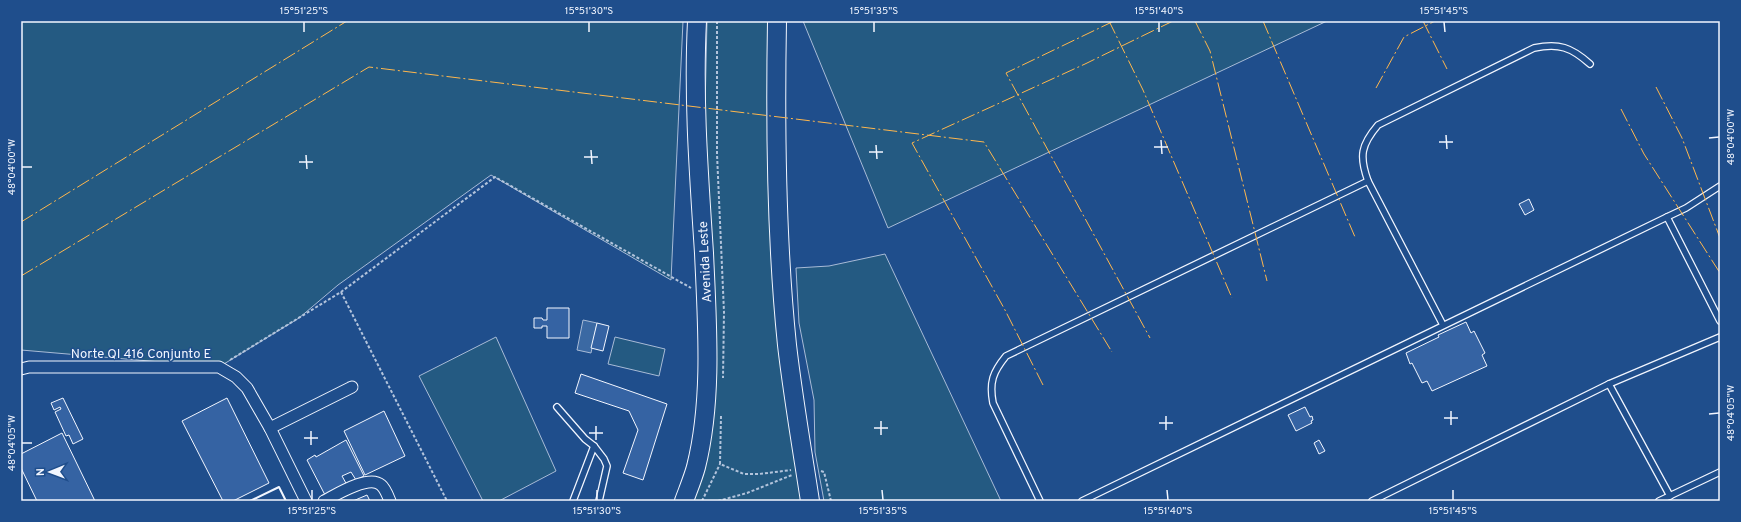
<svg xmlns="http://www.w3.org/2000/svg" width="1741" height="522" viewBox="0 0 1741 522" font-family="Overpass,sans-serif">
<style>
.green{fill:#245a82;stroke:#a8bbd7}
.water{fill:#3b69a3;stroke:#a8bbd7}
.building{fill:#3563a3;stroke:#f2f6ff}
.lines{fill:none;stroke-linecap:round;stroke-linejoin:round}
.lane-casing{stroke:#f2f6ff;stroke-width:8}
.street-casing{stroke:#f2f6ff;stroke-width:13}
.primary-casing{stroke:#f2f6ff;stroke-width:20}
.path{stroke:#b3c4dc;stroke-width:2;stroke-dasharray:3 2;stroke-linecap:butt}
.lane{stroke:#1f4e8c;stroke-width:5.5}
.street{stroke:#1f4e8c;stroke-width:11}
.primary{stroke:#1f4e8c;stroke-width:18}
.wall{stroke:#f2f6ff;stroke-width:2}
.power{stroke:#ffb74d;stroke-width:1;stroke-dasharray:14 3 2 3;stroke-linecap:butt}
.ticks{fill:none;stroke:#f2f6ff;stroke-width:1.5}
.labels{text-anchor:middle;stroke-width:3;stroke-linejoin:round;paint-order:stroke}
.street-label{font-size:13px;fill:#f2f6ff;stroke:#1f4e8c}
.neatline{fill:none;stroke:#f2f6ff;stroke-width:1.5}
.ticks-label{font-size:10px;text-anchor:middle;fill:#f2f6ff}
</style>
<rect width="100%" height="100%" fill="#1f4e8c"/>
<g class="green">
<path d="M21,21H683L671,280L491,175L338,285L299,318L219,367L21,350Z"/>
<path d="M707,21H776V219L806,501H678L698,421Z"/>
<path d="M803,21H1327L888,228Z"/>
<path d="M885,254L1001,501H824L815,452L814,400L799,323L796,268L829,266Z"/>
<path d="M496,337L556,471L499,501H483L419,376Z"/>
<path d="M615,337L665,349L659,376L608,364Z"/>
</g>
<path class="water" d="M583,320L597,323L591,353L577,350Z"/>
<g class="building">
<path d="M1529,199L1534,210L1525,215L1519,204Z"/>
<path d="M547,308H569V338H547V326H542V328H534V318H542L543,320H547Z"/>
<path d="M1466,322L1471,333L1474,331L1485,353L1482,355L1487,366L1432,391L1427,381L1422,383L1412,363L1410,364L1406,353L1439,337L1438,335Z"/>
<path d="M597,323L609,326L603,351L591,348Z"/>
<path d="M581,374L667,404L643,480L623,473L638,430L629,411L575,393Z"/>
<path d="M63,398L83,439L73,444L69,435L66,436L55,412L61,409L60,407L54,410L51,403Z"/>
<path d="M227,398L269,483L233,501H223L182,421Z"/>
<path d="M1305,407L1310,417L1312,416L1313,420L1311,421L1312,423L1296,431L1288,415Z"/>
<path d="M384,411L405,456L365,475L344,431Z"/>
<path d="M62,433L95,501H37L21,468V454Z"/>
<path d="M346,440L364,476L356,480L351,472L342,476L347,485L325,495L307,460L315,455L316,457Z"/>
<path d="M1319,440L1325,451L1319,454L1314,443Z"/>
<path d="M367,495L370,501H353Z"/>
</g>
<g class="lines">
<defs>
<g id="lane">
<path d="M1667,217L1720,321"/>
<path d="M1443,325L1368,181C1359,156 1361,145 1378,125L1534,48C1559,43 1571,47 1590,64"/>
<path d="M1609,384L1670,496"/>
<path d="M557,407L585,439L594,446L604,459L607,466L599,501"/>
<path d="M573,501L594,446"/>
<path d="M1040,501L993,403C989,382 993,372 1006,356L1368,181"/>
<path d="M1082,501L1667,217L1686,208L1720,186"/>
<path d="M1372,501L1609,384L1720,337"/>
<path d="M1659,501L1720,472"/>
</g>
<g id="street">
<path d="M21,369L29,367H219L236,377L247,388L270,428L306,501"/>
<path d="M270,428L352,387"/>
<path d="M324,501C336,495 369,474 381,485C385,488 388,496 390,501"/>
</g>
<g id="primary">
<path d="M777,21C775,129 776,238 787,345C793,397 802,449 810,501"/>
<path d="M684,501C688,490 693,478 696,467C713,399 707,322 704,253C699,176 693,99 697,21"/>
</g>
</defs>
<use href="#lane" class="lane-casing"/>
<use href="#street" class="street-casing"/>
<use href="#primary" class="primary-casing"/>
<g class="path">
<path d="M717,21V154L724,312L723,378"/>
<path d="M341,292L447,501"/>
<path d="M230,360L341,292L495,177L691,288"/>
<path d="M721,416L720,464L744,474H759L791,470"/>
<path d="M821,471L824,472L831,501"/>
<path d="M702,501L720,464"/>
<path d="M718,501L747,493L792,475"/>
</g>
<use href="#lane" class="lane"/>
<use href="#street" class="street"/>
<use href="#primary" class="primary"/>
<path class="wall" d="M250,501L279,487L286,501"/>
<g class="power">
<path d="M1109,21L1143,90L1232,298"/>
<path d="M1114,21L1006,73L1150,338"/>
<path d="M1195,21L1210,51L1267,281"/>
<path d="M1263,21L1355,237"/>
<path d="M1423,21L1447,69"/>
<path d="M1656,87L1682,138L1720,238"/>
<path d="M1376,88L1404,37L1435,21"/>
<path d="M1621,109L1644,154L1720,273"/>
<path d="M21,222L347,21"/>
<path d="M21,276L369,67L984,142L1112,352"/>
<path d="M1043,385L1005,310L912,143L1085,64L1173,21"/>
</g>
</g>
<path class="ticks" d="M304,22V32M589,22V32M874,22V32M1159,22V32M1444,22L1445,32M1446,135L1447,149M1709,138L1719,137M1161,140L1162,154M1439,142H1453M876,145L877,159M1154,147H1168M591,150L592,164M869,152H883M306,155L307,169M584,157H598M299,162H313M22,167H32M1451,411V425M1709,414L1719,413M1166,416V430M1444,418H1458M881,421V435M1159,423H1173M596,426V440M874,428H888M311,431V445M589,433H603M304,438H318M22,443H32M312,490V500M597,490V500M882,490L883,500M1167,490L1168,500M1453,490V500"/>
<g class="labels">
<g class="street-label">
<text transform="translate(704 262) rotate(-93)" y="5">Avenida Leste</text>
<text x="141" y="358">Norte QI 416 Conjunto E</text>
</g>
</g>
<rect width="1741" height="522" fill="none" stroke="#1f4e8c" stroke-width="44"/>
<g transform="translate(50 472) rotate(269)" stroke="#1f4e8c" stroke-width="3" paint-order="stroke">
<path d="M0-3L7 15L0 10L-7 15Z" fill="#f2f6ff"/>
<text y="-6" font-size="11" font-weight="bold" text-anchor="middle" fill="#f2f6ff">N</text>
</g>
<rect x="22" y="22" width="1697" height="478" class="neatline"/>
<g class="ticks-label">
<text x="304" y="14">15°51'25"S</text>
<text x="589" y="14">15°51'30"S</text>
<text x="874" y="14">15°51'35"S</text>
<text x="1159" y="14">15°51'40"S</text>
<text x="1444" y="14">15°51'45"S</text>
<text transform="translate(1730 137) rotate(-90)" y="4">48°04'00"W</text>
<text transform="translate(11 167) rotate(-90)" y="4">48°04'00"W</text>
<text transform="translate(1730 413) rotate(-90)" y="4">48°04'05"W</text>
<text transform="translate(11 443) rotate(-90)" y="4">48°04'05"W</text>
<text x="312" y="514">15°51'25"S</text>
<text x="597" y="514">15°51'30"S</text>
<text x="883" y="514">15°51'35"S</text>
<text x="1168" y="514">15°51'40"S</text>
<text x="1453" y="514">15°51'45"S</text>
</g>
</svg>
